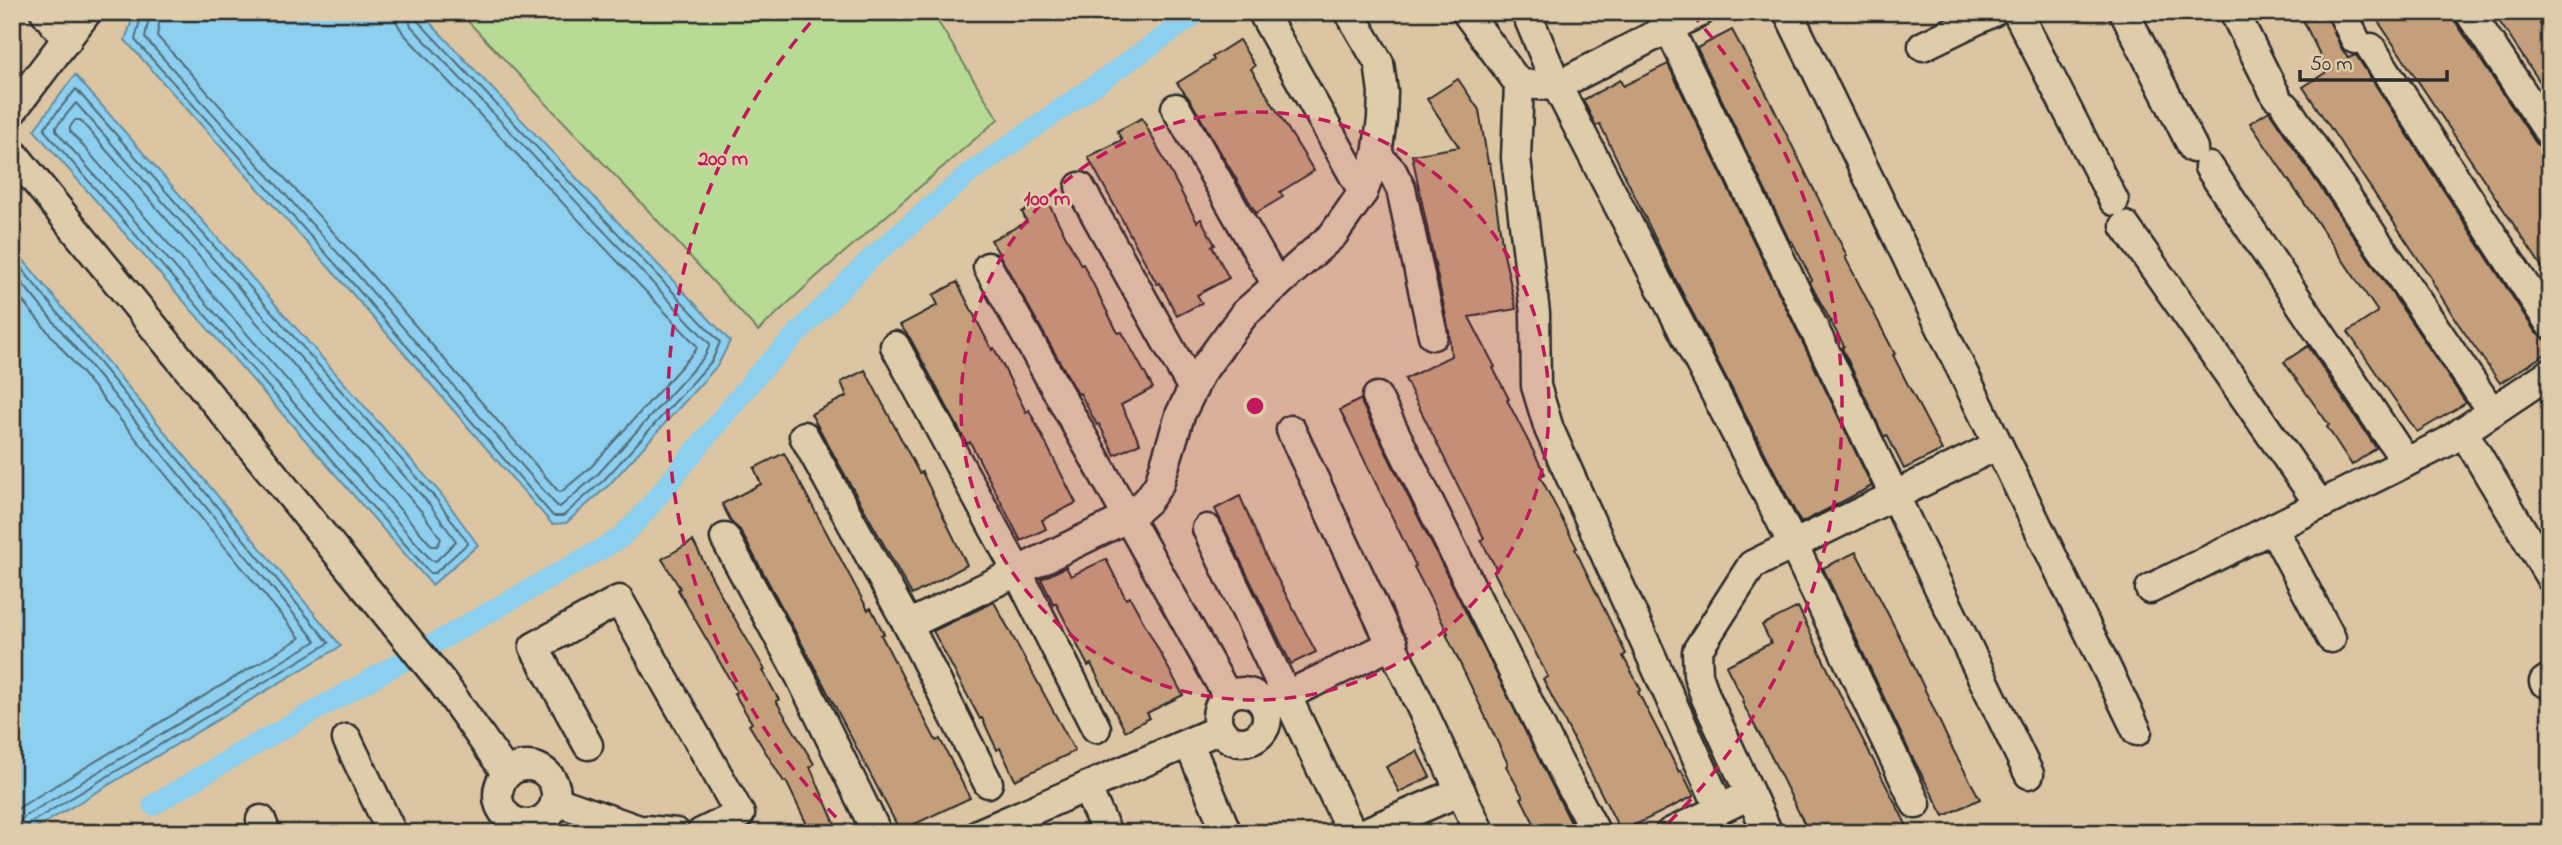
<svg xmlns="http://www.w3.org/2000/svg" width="2562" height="845" viewBox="0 0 2562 845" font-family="'Indie Flower',sans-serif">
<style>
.green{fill:#b7da94;stroke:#718260;stroke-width:2}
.water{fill:#8ccfee;stroke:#658da0;stroke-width:2}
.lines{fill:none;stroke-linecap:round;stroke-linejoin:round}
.shore{stroke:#526d79;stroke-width:2}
.canal{stroke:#8ccfee;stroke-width:21}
.building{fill:#c59f7c;stroke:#2b2b2b;stroke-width:2}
.minor-casing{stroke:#2b2b2b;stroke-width:33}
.minor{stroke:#dfccaa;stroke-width:28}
.ring{fill:none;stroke:#c2185b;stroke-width:3.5;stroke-dasharray:12 9}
.centre{fill:#c2185b;stroke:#dfccaa;stroke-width:3.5}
.ring-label{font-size:21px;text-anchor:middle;font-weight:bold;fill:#c2185b;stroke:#dfccaa;stroke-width:5;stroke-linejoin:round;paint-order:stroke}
</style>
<rect width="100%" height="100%" fill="#dcc5a2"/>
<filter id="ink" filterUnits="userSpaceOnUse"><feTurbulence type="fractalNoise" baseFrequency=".0143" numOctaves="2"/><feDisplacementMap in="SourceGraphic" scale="14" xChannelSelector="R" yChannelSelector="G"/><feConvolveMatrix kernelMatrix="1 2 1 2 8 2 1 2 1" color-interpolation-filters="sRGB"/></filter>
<g filter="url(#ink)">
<path class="green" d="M459,12H932L998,119L816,277L758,331L645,207Z"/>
<g class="water">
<path d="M135,12H420L730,341L718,365L609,485L566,523L552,524L350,291L125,40Z"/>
<path d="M75,75L442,495L478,545L432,585L34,130Z"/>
<path d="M12,246L341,646L28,833H12Z"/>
</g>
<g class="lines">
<g class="shore">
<path d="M142,12L135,40L355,286L553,516H563L604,480L712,361L720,342L417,20L415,12"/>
<path d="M150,12L145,38L362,280L557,506L560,507L598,474L705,356L710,344L411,26L406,12"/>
<path d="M161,12L157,36L370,273L558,491L561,492L591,467L696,350L697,346L403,33L397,23L396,12"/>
<path d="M76,89L437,500L468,543L435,573H430L45,131V127Z"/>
<path d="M76,103L430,505L456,541L436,561L431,560L56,131V127Z"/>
<path d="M75,120H80L422,512L441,539L437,546H432L70,131V127Z"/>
<path d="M12,257L329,643L30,823L26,833"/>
<path d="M12,271L316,641L25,816L19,824L17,833"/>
<path d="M12,288L300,638L20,807L12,814"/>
</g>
<path class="canal" d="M153,805L235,756L619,539L641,517L758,374L869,260L970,173L1199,12"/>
</g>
<g class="building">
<path d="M2299,12H2326L2340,46L2348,58L2356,55L2536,333L2550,343V351L2500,383L2457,322L2432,282L2433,281L2303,87L2328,71Z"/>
<path d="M2372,12H2452L2455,21L2536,143L2542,149L2550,150V279Z"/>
<path d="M2493,12H2532L2544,30L2550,38V97Z"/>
<path d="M1732,30L1767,95L1847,256L1845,257L1895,354L1893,355L1908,385L1942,450L1904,469L1887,435L1884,437L1842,348L1844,346L1809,281L1812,280L1792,241L1790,242L1697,48Z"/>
<path d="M1239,40L1255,66L1251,69L1314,171L1280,192L1283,197L1256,213L1190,100L1177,83L1214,60L1212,57Z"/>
<path d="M1668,64L1872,486L1801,523L1670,269L1600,124L1596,126L1583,100L1620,80L1623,86Z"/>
<path d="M1458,79L1479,110L1488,163H1490L1503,250L1516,309L1469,317L1495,367L1493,368L1509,399L1507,400L1545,474L1540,476L1577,548L1575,549L1626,654L1623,656L1641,690L1638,692L1679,772L1681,770L1694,796L1621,832L1543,679L1548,677L1494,572L1497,570L1481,540L1484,538L1405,379L1451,356L1449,331L1412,155L1459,147L1427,99Z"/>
<path d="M2269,111L2466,403L2417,432L2348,332L2378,312L2250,123Z"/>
<path d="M1142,118L1197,222L1201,219L1215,245L1212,246L1229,278L1197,295L1202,303L1177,316L1160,283L1157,284L1088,157L1122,140L1117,131Z"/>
<path d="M1046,199L1081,265L1083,264L1118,333L1122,332L1153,388L1121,405L1140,443L1115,455L1099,424L1097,425L1080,393L1078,394L991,240L1027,222L1022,212Z"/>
<path d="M957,282L992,350L994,348L1026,412L1029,410L1076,503L1042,520L1046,529L1021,541L970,442L967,444L910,338L900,325L938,305L933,295Z"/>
<path d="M2308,346L2376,448L2352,465L2327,427L2329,425L2284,362Z"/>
<path d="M865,370L919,473L922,472L967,565L912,595L811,414L847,396L841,382Z"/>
<path d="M1361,399L1362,404L1576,833H1539L1521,798L1523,797L1506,766L1508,764L1446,634L1448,633L1414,567L1416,566L1340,410Z"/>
<path d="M784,453L868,610L871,608L884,634L881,635L936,741L940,739L970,798L900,831L815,668L740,530L732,523L722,504L761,484L754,468Z"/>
<path d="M1240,496L1266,557L1316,652L1291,664L1215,509Z"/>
<path d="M693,541L722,597L765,670L763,671L779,700L776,701L814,764L810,767L839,833H811L786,781L784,782L749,725L752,723L734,693L737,692L678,590L680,588L662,559Z"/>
<path d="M1856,552L1906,649L1951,746L1980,799L1944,816L1910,753L1823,568Z"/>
<path d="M1106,559L1126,599L1130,597L1183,695L1147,713L1150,718L1125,731L1091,664L1088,666L1056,603L1054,605L1041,579L1066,567L1071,576Z"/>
<path d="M994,602L1075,751L1015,780L1000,748L997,750L982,718L980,719L933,631Z"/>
<path d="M1798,607L1847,709L1907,826L1894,833H1809L1771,756L1742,702L1744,701L1726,666L1771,643L1762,625Z"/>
<path d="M1417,751L1430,777L1399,792L1386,767Z"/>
</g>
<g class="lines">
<defs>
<g id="minor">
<path d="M45,12L67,40"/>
<path d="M1466,12L1519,84L1557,86L1700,12"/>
<path d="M1526,12L1557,86L1793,544L1916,804"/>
<path d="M1661,12L2029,774"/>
<path d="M1788,12L2137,731"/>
<path d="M2017,12L2114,201"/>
<path d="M2124,12L2193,148"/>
<path d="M2234,12L2276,96"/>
<path d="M2342,12L2355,39"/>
<path d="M2469,12L2550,134"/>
<path d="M1265,17L1363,192"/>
<path d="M1923,46L1993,12"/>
<path d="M2371,48L2550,324"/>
<path d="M1519,84L1516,158L1535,313L1536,386L1549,429L1720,809"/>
<path d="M2286,107L2492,412"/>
<path d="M1176,108L1277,285"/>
<path d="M12,111L87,12"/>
<path d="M12,152L442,682L507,774"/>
<path d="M1377,155L1392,171L1401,189L1433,335"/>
<path d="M2209,167L2406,462"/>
<path d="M1080,187L1193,389"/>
<path d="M2125,226L2320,505"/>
<path d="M988,267L1227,695"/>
<path d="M895,346L1017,571L1096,728"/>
<path d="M1377,397L1558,762L1596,833"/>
<path d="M1291,430L1480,833"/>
<path d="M2463,431L2550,577"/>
<path d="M804,436L908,625L988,783"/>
<path d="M2273,528L2331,638"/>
<path d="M1207,529L1352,833"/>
<path d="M725,538L800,676L877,833"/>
<path d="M2150,589L2447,442L2550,373"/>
<path d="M908,625L1129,517L1148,500L1159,484L1180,415L1200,374L1221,345L1245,313L1333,235L1363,192L1377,155L1382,119L1383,92L1379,63L1349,12"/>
<path d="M2544,682L2550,678"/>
<circle cx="1242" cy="717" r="25"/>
<path d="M1269,704L1393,644"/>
<path d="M347,739L392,833"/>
<path d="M1189,744L1227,833"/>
<path d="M588,745L534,647L619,600L740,814L701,833"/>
<circle cx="527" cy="795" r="29"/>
<path d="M1086,787L1107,833"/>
<path d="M556,801L648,833"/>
<path d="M261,820L266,833"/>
<path d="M646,830L676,833"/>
<path d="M980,833L1220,729"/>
<path d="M1364,833L1461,791"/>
<path d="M1670,833L1737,801"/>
<path d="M1768,833L1706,698L1698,675L1697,651L1752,565L1998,445"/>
</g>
</defs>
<use href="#minor" class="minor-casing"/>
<use href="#minor" class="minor"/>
</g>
</g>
<circle cx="1255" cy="406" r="294" fill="#c2185b" fill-opacity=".12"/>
<g class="ring">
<circle cx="1255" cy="406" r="294"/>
<path d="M851 832A587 587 0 0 1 819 13M1691 13A587 587 0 0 1 1659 832"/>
</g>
<circle cx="1255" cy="406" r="10" class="centre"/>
<g class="ring-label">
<text x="723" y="165">200 m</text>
<text x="1047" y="205">100 m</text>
</g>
<rect width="2562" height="845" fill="none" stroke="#dfccaa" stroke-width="42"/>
<rect x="21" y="21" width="2520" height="803" fill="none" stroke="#2b2b2b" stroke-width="2.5" filter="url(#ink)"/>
<path d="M2300 70v10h147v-10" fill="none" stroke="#2b2b2b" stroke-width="3.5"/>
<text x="2310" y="70" font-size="21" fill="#2b2b2b" stroke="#dfccaa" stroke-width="5" paint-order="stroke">50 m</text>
</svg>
